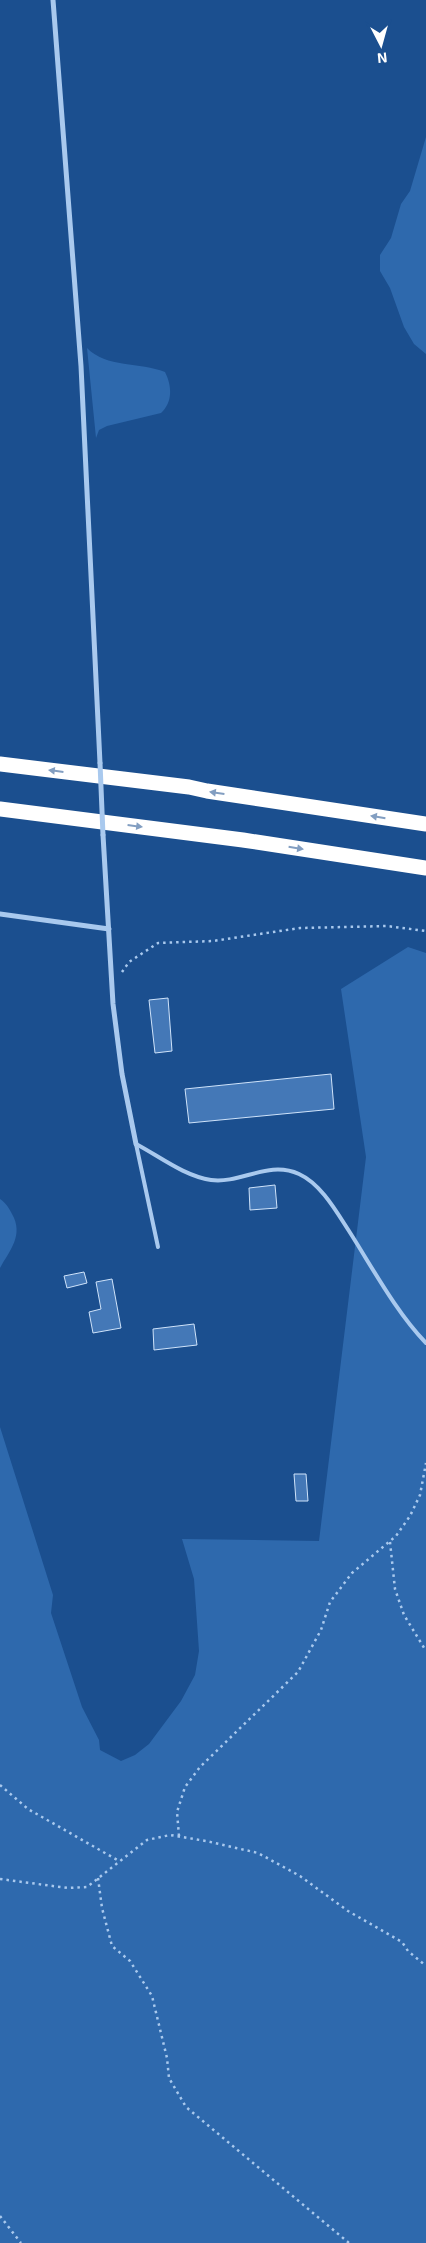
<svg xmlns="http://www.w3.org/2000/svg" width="426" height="2243" viewBox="0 0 426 2243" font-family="'Exo 2',sans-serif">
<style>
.green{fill:#2e69ad}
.building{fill:#4478b7;stroke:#cfe3fa}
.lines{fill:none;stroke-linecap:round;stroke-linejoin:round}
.path{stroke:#a9c9ee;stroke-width:2.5;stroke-dasharray:2.5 4;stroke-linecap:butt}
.service{stroke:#a9c9ee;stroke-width:4}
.minor{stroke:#a9c9ee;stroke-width:5}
.motorway{stroke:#fff;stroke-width:15}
.minor-bridge{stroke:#a9c9ee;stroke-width:5}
.oneway{fill:#829ec1}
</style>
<rect width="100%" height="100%" fill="#1b4f8f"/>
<g class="green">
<path d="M426,137V354L414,344L404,327L390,288L380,271V255L391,238L401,204L410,191Z"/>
<path d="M87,348C106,368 140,362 165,372C172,386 173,402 161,413L107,426L99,430L96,438Z"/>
<path d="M408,947L426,953V2243H0V1427L53,1595L51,1613L82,1707L99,1740L100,1750L121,1761L135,1755L149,1744L181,1701L195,1675L199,1651L194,1579L182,1539L319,1541L366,1157L341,989Z"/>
<path d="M0,1199C6,1203 9,1208 12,1214C24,1235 10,1250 0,1268Z"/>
</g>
<g class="building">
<path d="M168,998L172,1051L155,1053L149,1000Z"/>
<path d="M331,1074L334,1109L189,1123L185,1089Z"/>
<path d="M275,1185L277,1208L250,1210L249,1188Z"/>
<path d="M84,1272L87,1283L67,1288L64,1276Z"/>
<path d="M112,1279L121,1328L93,1333L89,1312L101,1309L96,1282Z"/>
<path d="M194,1324L197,1345L154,1350L153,1329Z"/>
<path d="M294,1474H306L308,1501H296Z"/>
</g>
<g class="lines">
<g class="path">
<path d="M122,972L129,962L158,943L213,941L300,928L387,926L426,931"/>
<path d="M390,1542L395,1589L404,1615L426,1651"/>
<path d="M0,1785L28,1809L119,1861"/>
<path d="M179,1836L177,1812L185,1787L200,1767L298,1672L321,1630L330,1602L352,1573L396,1536L410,1516L420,1495L426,1463"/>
<path d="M98,1878L102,1908L112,1946L130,1961L152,1996L167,2058L169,2078L186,2107L349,2243"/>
<path d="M0,1879L68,1888L87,1887L147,1840L170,1835L206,1841L258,1853L300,1876L348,1911L402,1942L408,1951L426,1966"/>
<path d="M0,2216L21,2243"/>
</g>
<g class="service">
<path d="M136,1144C159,1156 184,1176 211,1180C241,1184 268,1160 299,1174C321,1184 336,1211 349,1231C372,1267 396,1312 426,1343"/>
<path d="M136,1144L158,1247"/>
</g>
<g class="minor">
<path d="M53,0L81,366L100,763"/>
<path d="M103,835L113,1004L122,1074L136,1144"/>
<path d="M0,914L109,929"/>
</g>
<g class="motorway">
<path d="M0,764L189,787L207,791L426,824"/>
<path d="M0,809L243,840L426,868"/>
</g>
<path class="minor-bridge" d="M100,763L103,835"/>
</g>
<defs><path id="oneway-solid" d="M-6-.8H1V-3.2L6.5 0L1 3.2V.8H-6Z" transform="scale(1.25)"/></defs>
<g class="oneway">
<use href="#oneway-solid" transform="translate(56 771) rotate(-173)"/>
<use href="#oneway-solid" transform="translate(217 793) rotate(-172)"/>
<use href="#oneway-solid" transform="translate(378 817) rotate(-171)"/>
<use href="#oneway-solid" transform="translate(135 826) rotate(7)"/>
<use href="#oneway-solid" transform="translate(296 848) rotate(9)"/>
</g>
<g transform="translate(381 45) rotate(174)" stroke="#1b4f8f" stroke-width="4" paint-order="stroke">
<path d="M0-4L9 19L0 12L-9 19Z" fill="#ffffff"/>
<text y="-8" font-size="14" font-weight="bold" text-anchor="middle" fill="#ffffff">N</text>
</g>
</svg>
